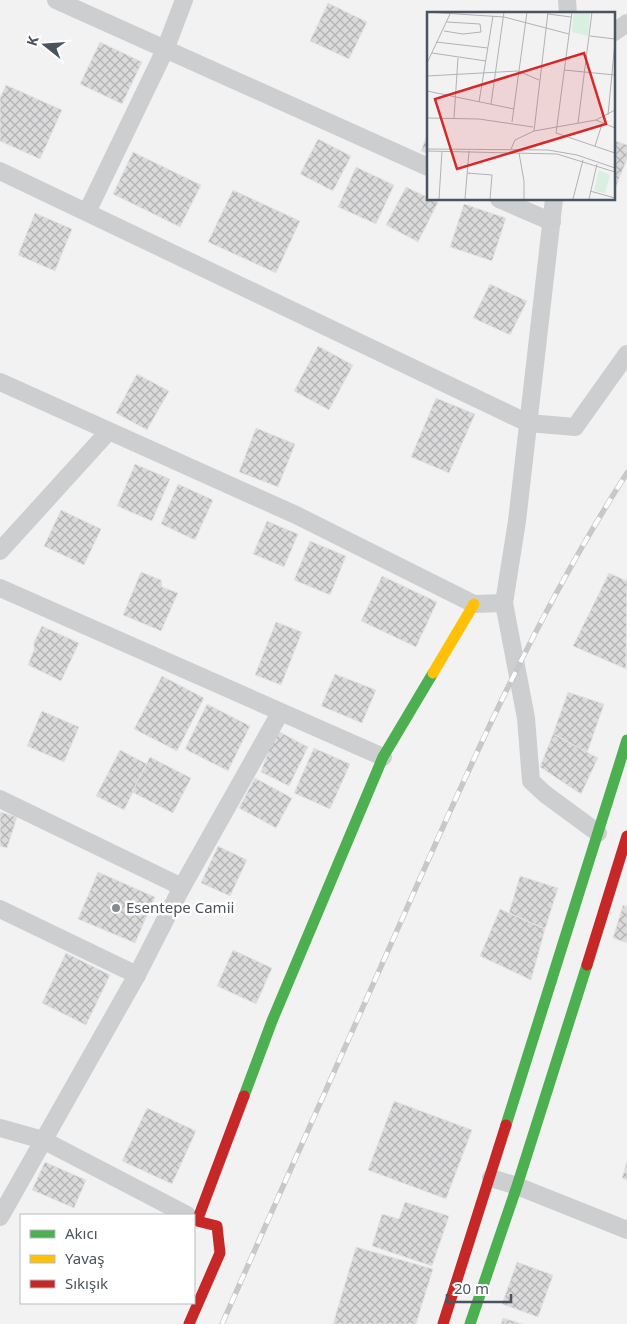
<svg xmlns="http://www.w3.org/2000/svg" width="627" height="1324" viewBox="0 0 627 1324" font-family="'Noto Sans',sans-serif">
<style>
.building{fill:url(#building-cross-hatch);stroke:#e4e4e5}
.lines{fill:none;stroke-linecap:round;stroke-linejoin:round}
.street{stroke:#ccced0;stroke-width:18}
.fast{stroke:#4caf50;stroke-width:11}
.slow{stroke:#ffc107;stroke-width:11}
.jam{stroke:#c62828;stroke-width:11}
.rail-casing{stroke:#c7c8ca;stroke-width:5.5}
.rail{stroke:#fff;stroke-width:4;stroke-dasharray:11;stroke-linecap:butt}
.poi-dot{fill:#858b92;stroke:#fff;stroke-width:2}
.labels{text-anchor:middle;stroke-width:5;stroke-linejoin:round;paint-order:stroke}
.poi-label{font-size:15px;fill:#4a545e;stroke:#fff;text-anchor:start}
.inset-road{fill:none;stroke:#afb3b7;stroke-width:1}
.view{fill:#d62828;fill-opacity:0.15;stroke:#d62828;stroke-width:2.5}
.inset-edge{fill:none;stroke:#4a545e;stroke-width:2.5}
</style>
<defs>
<pattern id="building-cross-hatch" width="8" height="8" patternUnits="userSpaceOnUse" patternTransform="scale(1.25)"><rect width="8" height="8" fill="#dadadb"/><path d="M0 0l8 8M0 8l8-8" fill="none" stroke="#b3b3b5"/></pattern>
</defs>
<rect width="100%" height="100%" fill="#f2f2f2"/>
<g class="building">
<path d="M328,3L367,22L349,59L310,41Z"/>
<path d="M100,42L142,62L122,104L80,84Z"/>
<path d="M6,85L62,110L40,159L0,141V98Z"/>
<path d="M428,132V154L421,151Z"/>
<path d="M318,139L351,156L333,191L300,174Z"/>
<path d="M613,140L627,145V159L613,194Z"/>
<path d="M133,152L201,185L180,227L113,194Z"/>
<path d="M356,167L394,185L376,224L338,207Z"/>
<path d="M406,187L438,202L418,242L386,225Z"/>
<path d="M233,190L300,221L276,273L208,242Z"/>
<path d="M464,204L506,218L492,261L450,247Z"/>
<path d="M35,213L72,229L55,271L18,255Z"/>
<path d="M490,284L527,301L510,335L473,318Z"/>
<path d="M318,346L353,365L329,410L294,391Z"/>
<path d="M137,374L169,391L147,430L116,413Z"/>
<path d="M436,398L475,414L449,473L411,457Z"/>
<path d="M256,428L295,444L278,487L239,472Z"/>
<path d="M135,464L170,479L152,521L117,506Z"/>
<path d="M178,484L213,500L195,540L161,524Z"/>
<path d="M61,510L101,529L84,565L44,546Z"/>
<path d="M267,521L298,534L284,567L253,554Z"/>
<path d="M310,541L346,556L330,595L294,580Z"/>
<path d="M141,572L161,580L162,587L178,593L161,631L123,615Z"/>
<path d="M609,573L627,581L626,669L573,646Z"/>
<path d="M382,576L437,602L416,647L361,621Z"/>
<path d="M276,622L302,632L281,685L255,675Z"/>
<path d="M42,626L79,643L61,681L28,665L34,650V642Z"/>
<path d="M335,674L376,690L362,723L321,706Z"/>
<path d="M162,676L204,698L177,751L134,729Z"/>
<path d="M568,692L604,704L587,753L553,734Z"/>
<path d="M207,704L250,726L228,771L185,749Z"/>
<path d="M42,711L79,727L64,762L27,746Z"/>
<path d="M276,730L308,747L289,786L261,772Z"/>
<path d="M553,734L598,758L581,794L540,767Z"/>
<path d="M314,748L350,764L330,809L294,793Z"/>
<path d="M120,750L147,764L124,810L96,796Z"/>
<path d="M150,757L191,778L173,813L132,792Z"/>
<path d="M255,778L292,798L276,828L239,808Z"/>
<path d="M0,812L17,817L7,848L0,846Z"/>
<path d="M218,846L247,860L230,896L201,883Z"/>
<path d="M98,872L155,897L135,943L78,919Z"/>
<path d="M520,876L558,888L545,929L509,913Z"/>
<path d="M623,905L627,907V943L613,938Z"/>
<path d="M500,909L545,929L531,980L480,956Z"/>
<path d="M233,950L272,968L256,1004L217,986Z"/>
<path d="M66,953L110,975L86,1025L42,1003Z"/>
<path d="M394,1101L472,1130L446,1199L368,1170Z"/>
<path d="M147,1108L196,1131L172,1184L122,1161Z"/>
<path d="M627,1161V1180L622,1178Z"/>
<path d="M45,1162L86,1180L74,1208L32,1190Z"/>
<path d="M405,1202L449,1216L432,1266L372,1246L382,1214L399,1219Z"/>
<path d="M356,1247L433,1269L416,1324H333Z"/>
<path d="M517,1262L553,1275L538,1317L502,1304Z"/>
<path d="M503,1318L523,1324H501Z"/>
</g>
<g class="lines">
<g class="street">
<path d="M56,0L428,167"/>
<path d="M567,0L568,14"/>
<path d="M613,33L627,23"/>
<path d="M0,171L528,423L575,427L627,354"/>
<path d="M499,199L552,222"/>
<path d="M554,199L517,521L504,603L526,718L531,781L545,794L598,833"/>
<path d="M87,212L165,50L184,0"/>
<path d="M0,382L296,515L474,604L504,603"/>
<path d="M0,551L108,432"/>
<path d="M0,588L383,757"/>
<path d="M0,799L182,887"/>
<path d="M0,909L137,975"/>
<path d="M0,1128L43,1140L187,1215"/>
<path d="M491,1178L517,1186L627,1230"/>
<path d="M0,1217L137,975L182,887L280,713"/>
</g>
<g class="fast">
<path d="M244,1096L272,1021L383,757L433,673"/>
<path d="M506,1125L627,740"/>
<path d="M470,1324L517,1186L587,965"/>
</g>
<path class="slow" d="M433,673L474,604"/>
<g class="jam">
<path d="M587,965L627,836"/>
<path d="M189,1324L220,1253L217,1226L197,1221L244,1096"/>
<path d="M443,1324L506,1125"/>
</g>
<defs>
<path id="rail" d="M222,1324C282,1188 343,1052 403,917C470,765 537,613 627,473"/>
</defs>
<use href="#rail" class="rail-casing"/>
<use href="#rail" class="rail"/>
</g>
<circle class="poi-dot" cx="116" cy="908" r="5"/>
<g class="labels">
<g class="poi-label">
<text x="126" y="913">Esentepe Camii</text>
</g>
</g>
<g transform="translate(427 12)">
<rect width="188" height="188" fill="#f2f2f2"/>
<path d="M172,158L183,163L178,181L167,179Z" fill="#d9efe2"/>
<path d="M147,0H163L161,24L145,20Z" fill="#d9efe2"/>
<path class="inset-road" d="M0,0L77,5L142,22M145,0L129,121L188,141M121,2L144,5M17,19L36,22L54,20L53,12L20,10M163,24L188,27M9,30L61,36M5,41L59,49M0,51L24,0M137,58L188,63M0,64L91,59L112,68M0,79L87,97M52,90L66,4M64,92L77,0M181,103L188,30M0,106L52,107L106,115M27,106L31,46M169,108L188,116M85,110L100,0M151,111L165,0M107,119L121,0M168,134L175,112M0,137L121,138L150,143L188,156M84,137L88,128L107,119L169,108L188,98M0,139L130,142L188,160M92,141L97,169V187M40,161L65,163L63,187M163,179L188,186M12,187L15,139M38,187L42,139M146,187L156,148M162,187L170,152"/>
<path class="view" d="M157,41L179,112L30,157L8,87Z"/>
<rect width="188" height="188" class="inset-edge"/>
</g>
<rect x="20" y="1214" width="175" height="90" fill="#ffffff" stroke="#b7bbbf"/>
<rect x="30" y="1230" width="25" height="8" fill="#4caf50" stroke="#b7bbbf"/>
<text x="65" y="1239" font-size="15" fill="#4a545e">Akıcı</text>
<rect x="30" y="1255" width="25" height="8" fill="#ffc107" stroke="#b7bbbf"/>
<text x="65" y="1264" font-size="15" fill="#4a545e">Yavaş</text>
<rect x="30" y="1280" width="25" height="8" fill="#c62828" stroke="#b7bbbf"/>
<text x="65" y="1289" font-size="15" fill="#4a545e">Sıkışık</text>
<g transform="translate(45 45) rotate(287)" stroke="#ffffff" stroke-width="4" paint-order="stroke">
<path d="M0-4L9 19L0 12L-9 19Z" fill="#4a545e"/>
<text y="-8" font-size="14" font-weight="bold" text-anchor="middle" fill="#4a545e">K</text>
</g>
<path d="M447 1294v8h64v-8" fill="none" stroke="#4a545e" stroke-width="2.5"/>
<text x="454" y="1294" font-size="15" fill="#4a545e" stroke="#ffffff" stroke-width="4" paint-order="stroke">20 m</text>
</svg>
